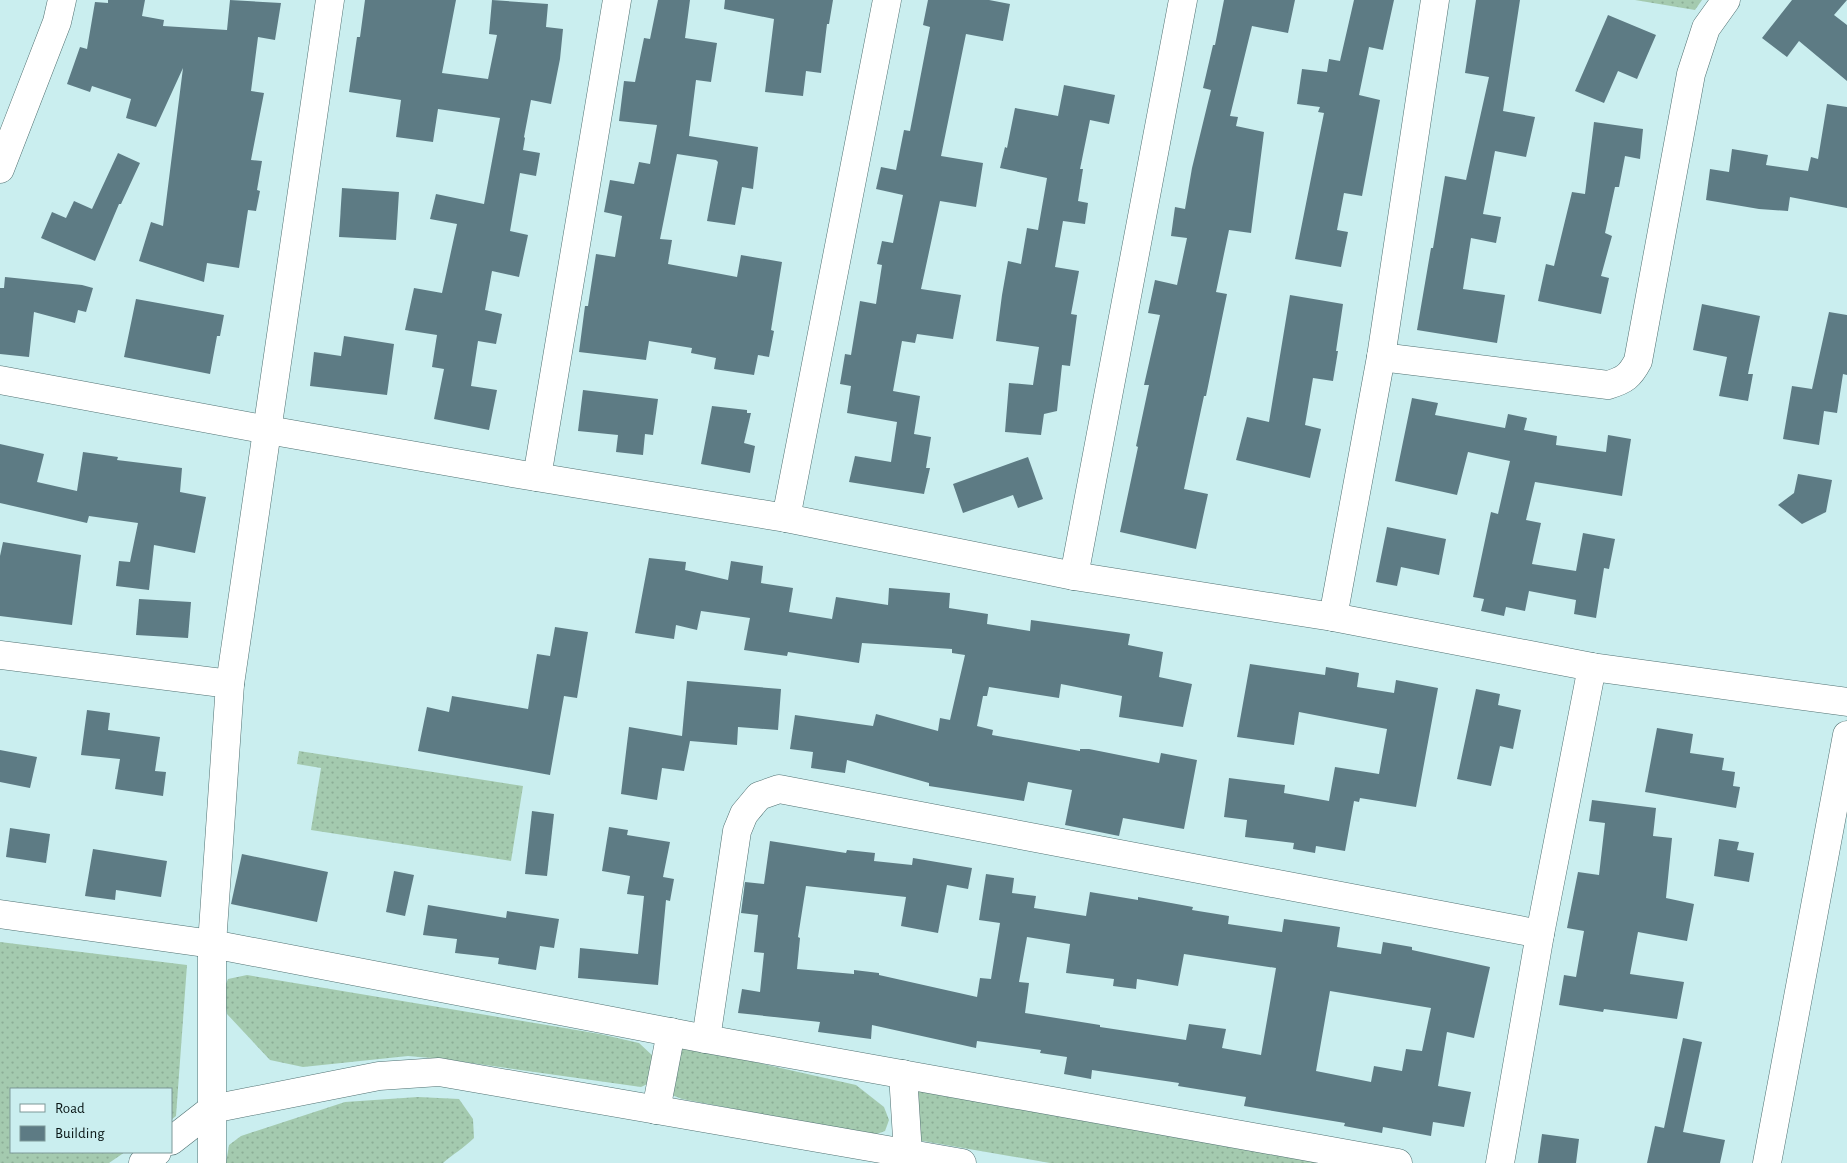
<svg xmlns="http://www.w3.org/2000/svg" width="1847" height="1163" viewBox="0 0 1847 1163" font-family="'Alegreya Sans',sans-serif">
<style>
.grass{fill:url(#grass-dots)}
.building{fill:#5d7b84;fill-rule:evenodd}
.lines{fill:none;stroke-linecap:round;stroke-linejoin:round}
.minor-casing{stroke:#517172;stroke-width:29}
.minor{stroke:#fff;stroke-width:28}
</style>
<defs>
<pattern id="grass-dots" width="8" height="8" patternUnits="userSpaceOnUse" patternTransform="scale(1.25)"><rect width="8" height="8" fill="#a4caaf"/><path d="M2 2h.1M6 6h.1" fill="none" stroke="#8cad96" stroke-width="1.8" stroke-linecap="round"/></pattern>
</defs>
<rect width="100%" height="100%" fill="#caeeef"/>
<g class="grass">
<path d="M1635,0H1702L1695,10Z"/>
<path d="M299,751L523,786L511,861L311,830L321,768L297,764Z"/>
<path d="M0,942L187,965L176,1116L171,1120V1089H11V1152H125L109,1163H0Z"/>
<path d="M247,975L600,1034L639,1043L654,1057V1081L641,1087L443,1059L408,1056L303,1067L270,1060L227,1014L223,991L228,979Z"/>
<path d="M693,1048L856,1085L884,1107L889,1120L885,1131L874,1135L682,1099L672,1095L674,1058L682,1049Z"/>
<path d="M911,1089L1328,1163H1050L917,1140Z"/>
<path d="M418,1097L459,1099L473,1119L474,1138C464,1148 453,1154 443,1163H226L229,1145L241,1136L345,1102Z"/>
</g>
<g class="building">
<path d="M108,0H145L142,16L164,20L163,26L227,30L230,0L281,3L275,40L258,37L251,91L264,93L251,160L262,161L257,190L260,191L256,211L248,210L239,268L207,263L204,282L139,261L151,222L163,226L183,68L156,127L126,118L131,99L92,86L90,92L67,84L80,47L87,49L95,2L108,3Z"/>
<path d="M365,0H456L442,73L488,79L497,35L489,34L492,0L548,4L546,27L563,29L560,59L551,104L531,100L524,137L525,138L523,150L540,153L536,176L520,173L510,231L528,235L519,277L492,271L485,310L502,314L496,344L478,341L471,386L497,390L489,430L434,419L444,369L432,367L437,335L405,330L414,288L442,293L457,224L430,219L436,194L484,204L500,118L438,109L433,142L396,137L401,100L349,92L357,37H360Z"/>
<path d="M658,0H690L685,38L717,43L711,82L696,80L689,136L758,147L753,189L742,187L735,225L707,221L718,162L716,160L677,154L660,239L672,240L668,264L737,277L741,255L782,262L771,330L774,331L769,357L758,355L754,375L714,369L716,358L691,353L692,348L649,341L646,360L579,352L585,306H588L596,254L615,257L622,216L604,212L610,180L634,184L639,162L650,164L657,125L619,121L624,81L635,82L644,38L650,39Z"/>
<path d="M725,0H833L829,24H827L821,73L806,71L803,96L765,92L774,19L724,9Z"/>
<path d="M928,0H989L1010,4L1003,41L966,34L941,156L983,163L976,207L940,201L921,289L961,295L953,339L917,334L915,343L902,341L893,391L920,396L914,434L931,437L926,468H930L924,494L849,482L855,456L891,462L897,422L847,413L851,386L840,384L845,354L851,355L860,301L876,304L882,265L877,264L882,241L893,243L903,195L876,189L881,167L896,170L904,130L910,131L930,27L923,25Z"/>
<path d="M1224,0H1295L1288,33L1252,26L1230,116L1238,117L1236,126L1264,132L1251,233L1229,230L1216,292L1227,294L1206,396H1204L1184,489L1208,494L1196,549L1120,532L1138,447L1136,446L1149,385H1144L1160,315L1148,313L1155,280L1177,285L1187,238L1171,236L1175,207L1185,209L1192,168L1211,90L1203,88L1213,45H1215Z"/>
<path d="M1354,0H1394L1383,50L1369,47L1359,95L1380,100L1362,196L1344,193L1337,230L1348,232L1341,267L1295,259L1324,113L1318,112L1320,107L1297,104L1302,69L1327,72L1329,59L1340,61Z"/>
<path d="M1476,0H1520L1503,111L1535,117L1526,157L1495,151L1483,214L1501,217L1496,243L1471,238L1463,289L1505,295L1497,343L1417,330L1431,248H1433L1445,176L1466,180L1489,77L1465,73Z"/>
<path d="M1792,0H1847L1834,15L1847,25V81L1799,41L1787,57L1762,38Z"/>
<path d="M1608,15L1656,35L1637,79L1618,71L1604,103L1575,91Z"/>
<path d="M1064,85L1115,95L1109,124L1090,120L1080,169H1083L1078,201L1088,203L1085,224L1063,221L1055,267L1079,271L1071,314L1077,315L1070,366L1062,365L1057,411L1044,414L1041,435L1005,432L1009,383L1033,385L1039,347L996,341L1002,295L1008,261L1021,264L1027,228L1038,230L1047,178L1000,168L1005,147L1007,148L1015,108L1058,116Z"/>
<path d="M1827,104L1847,107V208L1790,197L1788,211L1759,209L1706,200L1710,169L1729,172L1732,149L1768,155L1766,165L1808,171L1811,157L1818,159Z"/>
<path d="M1594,122L1643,129L1640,159L1625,156L1619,187H1615L1605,233L1612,236L1601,276L1609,278L1601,314L1538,301L1546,264L1554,266L1572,192L1585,194Z"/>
<path d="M118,153L140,163L121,204H119L95,261L41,238L52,212L66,218L74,201L92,209Z"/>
<path d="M342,188L399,192L396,240L339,237Z"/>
<path d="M5,277L82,285L93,288L86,312L78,310L75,323L34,312L29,357L0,354V288H4Z"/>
<path d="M1290,295L1343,304L1336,351H1338L1333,381L1313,378L1305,425L1321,429L1310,478L1236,460L1247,417L1269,422Z"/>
<path d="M136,299L224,315L220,336H217L210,374L124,357Z"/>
<path d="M1702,304L1760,316L1748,374H1753L1748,401L1719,396L1727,357L1693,350Z"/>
<path d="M1829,312L1847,315V375L1843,374L1837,413L1824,411L1819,445L1783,439L1792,386L1812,389Z"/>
<path d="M344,336L394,344L387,395L310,386L314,352L341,356Z"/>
<path d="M583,390L658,399L653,435L645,434L643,455L616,452L618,435L578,431Z"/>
<path d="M1412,398L1438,403L1435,415L1505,428L1508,414L1527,418L1524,430L1557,436L1556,445L1606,452L1608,435L1631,439L1622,496L1535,482L1526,520L1541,523L1532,564L1576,571L1583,533L1615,539L1609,569L1604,568L1596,618L1574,614L1576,600L1529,591L1525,611L1506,607L1504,616L1481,611L1484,599L1473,597L1491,512L1498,514L1510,461L1468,452L1457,495L1395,481Z"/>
<path d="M712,406L747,410V413H751L744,443L755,446L750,473L701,464Z"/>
<path d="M0,444L44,454L37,482L77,491L83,452L118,457L117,460L182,468L180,492L206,497L195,553L154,545L149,590L116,586L119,561L130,562L138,523L89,516L87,523L0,503Z"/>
<path d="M1028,457L1043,499L1018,508L1013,495L963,513L953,484Z"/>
<path d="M1798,474L1832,480L1826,512L1802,524L1778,505L1794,493Z"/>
<path d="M1387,527L1446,539L1439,575L1401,567L1397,586L1376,582Z"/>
<path d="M3,542L81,555L72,625L0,616V556Z"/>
<path d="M649,558L686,562L685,570L728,580L731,561L763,566L761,583L793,588L789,612L832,619L836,597L888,605L889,588L950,593L949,608L988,614L987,624L1030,631L1031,620L1130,634L1128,645L1163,652L1159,677L1192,684L1183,727L1119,717L1122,696L1061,684L1059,698L989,687L987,696H983L977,726L993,730L992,735L1080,751V749H1089L1159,763L1161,753L1197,760L1184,829L1123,818L1119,836L1065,825L1072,790L1028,782L1024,801L929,786V783L847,760L845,773L811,768L813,752L790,749L795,715L873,726L876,714L938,731L940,718L950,720L965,655L952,653V649L862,643L859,663L788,652L787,656L744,650L750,618L701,611L697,630L676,625L674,639L635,633Z"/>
<path d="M139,599L191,602L188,638L136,635Z"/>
<path d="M555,627L588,632L577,698L564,696L550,775L418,751L427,707L449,712L452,696L528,709L537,654L550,656Z"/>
<path d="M1250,664L1325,675L1326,667L1359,673L1357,687L1394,693L1396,680L1438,688L1416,807L1360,798L1359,802L1354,801L1345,851L1316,846L1315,853L1293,849L1294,843L1245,837L1247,820L1224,817L1229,778L1285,785L1284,793L1329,801L1335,767L1379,774L1387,729L1299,712L1294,745L1237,737Z"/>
<path d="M687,681L781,689L778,730L738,727L737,745L690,741L684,771L662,768L657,800L621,794L629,727L682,736Z"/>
<path d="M1476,689L1500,694L1498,705L1521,710L1513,749L1500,746L1491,786L1457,779Z"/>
<path d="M87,710L110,713L108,730L160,737L155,771L166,772L163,796L115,789L120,759L81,755Z"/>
<path d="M1657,728L1693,734L1690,753L1724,758L1722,770L1735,772L1733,786L1740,787L1736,808L1645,792Z"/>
<path d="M0,750L37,757L30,788L0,782Z"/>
<path d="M1592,800L1656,808L1653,836L1672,838L1666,898L1694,904L1687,941L1638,932L1630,974L1684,982L1677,1019L1604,1009L1603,1012L1559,1005L1564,975L1576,977L1584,931L1567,928L1578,872L1599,875L1605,823L1589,821Z"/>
<path d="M532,811L554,814L547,876L525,874Z"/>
<path d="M609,827L628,830L627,835L670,842L663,877L674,879L670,901L666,900L658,985L578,978L580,948L638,954L644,896L627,894L630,876L602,871Z"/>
<path d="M10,828L50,834L46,863L6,857Z"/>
<path d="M1719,839L1739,842L1737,850L1754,853L1749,882L1714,876Z"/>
<path d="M770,841L846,853L847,850L875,853L874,861L912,865L913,858L972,868L968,889L947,885L938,933L901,926L906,897L806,886L798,937L800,938L797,969L854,974V970L879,973V975L977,997L980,978L991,979L1000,923L979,920L986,874L1014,878L1012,893L1036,896L1034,908L1086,916L1090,892L1138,900V897L1193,907L1192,910L1229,916L1228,924L1282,932L1284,919L1340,927L1337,947L1381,954L1383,942L1412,947V950L1490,967L1474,1038L1447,1032L1438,1086L1471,1092L1464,1127L1433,1122L1431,1136L1383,1127L1382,1133L1344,1126L1345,1123L1244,1106L1246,1097L1178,1086L1179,1083L1092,1070L1091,1079L1064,1074L1067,1057L1040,1053L1041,1050L977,1041L976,1048L872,1025L871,1039L818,1032L820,1022L738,1013L742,989L760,992L764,953L754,952L758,915L741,913L745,882L764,884ZM1027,937L1070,944L1066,973L1114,979L1113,986L1136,989L1137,979L1178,986L1184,954L1276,968L1261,1055L1222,1048L1226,1029L1189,1024L1186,1040L1100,1027V1025L1025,1013L1029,983L1019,982ZM1330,991L1431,1008L1422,1051L1406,1049L1402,1071L1374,1066L1371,1082L1316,1071Z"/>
<path d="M93,849L167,861L161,897L116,890L115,900L85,896Z"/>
<path d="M242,854L328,872L317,922L231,904Z"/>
<path d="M394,871L414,875L405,916L386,912Z"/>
<path d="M428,905L506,918L507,911L559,919L554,948L540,946L536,970L498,964L499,958L455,953L457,939L423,935Z"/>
<path d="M1683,1038L1702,1042L1683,1132L1725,1140L1720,1163H1647L1655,1126L1664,1128Z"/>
<path d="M1542,1134L1579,1139L1576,1163H1538Z"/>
</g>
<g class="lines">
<defs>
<g id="minor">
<path d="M0,169L57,22L62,0"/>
<path d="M1381,357L1608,385C1625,380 1630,376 1638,361L1691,74L1706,28L1726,0"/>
<path d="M0,380L268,430L524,475L786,518L1074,576L1333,617L1592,667L1847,702"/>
<path d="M537,477L617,0"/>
<path d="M786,518L887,0"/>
<path d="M1074,576L1183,0"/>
<path d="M1333,617L1381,357L1435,0"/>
<path d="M0,655L230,684"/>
<path d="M0,914L212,944L706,1039"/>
<path d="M903,1074L908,1154"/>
<path d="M656,1110L671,1032"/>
<path d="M171,1141L212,1109L379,1076L439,1072L962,1163"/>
<path d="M143,1163L157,1152"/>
<path d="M212,1163V944L230,684L330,0"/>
<path d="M1398,1163L706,1039L737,831L744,814L759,796L779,789L1540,934"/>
<path d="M1500,1163L1540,934L1592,667"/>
<path d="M1767,1163L1847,735"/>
</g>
</defs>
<use href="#minor" class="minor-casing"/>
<use href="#minor" class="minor"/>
</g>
<rect x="10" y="1088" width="162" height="65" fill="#caeeef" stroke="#7d9898"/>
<rect x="20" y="1104" width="25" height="8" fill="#ffffff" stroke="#7d9898"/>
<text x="55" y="1113" font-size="15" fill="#091616">Road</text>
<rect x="20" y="1126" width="25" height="15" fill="#5d7b84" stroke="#7d9898"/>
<text x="55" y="1138" font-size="15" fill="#091616">Building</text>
</svg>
